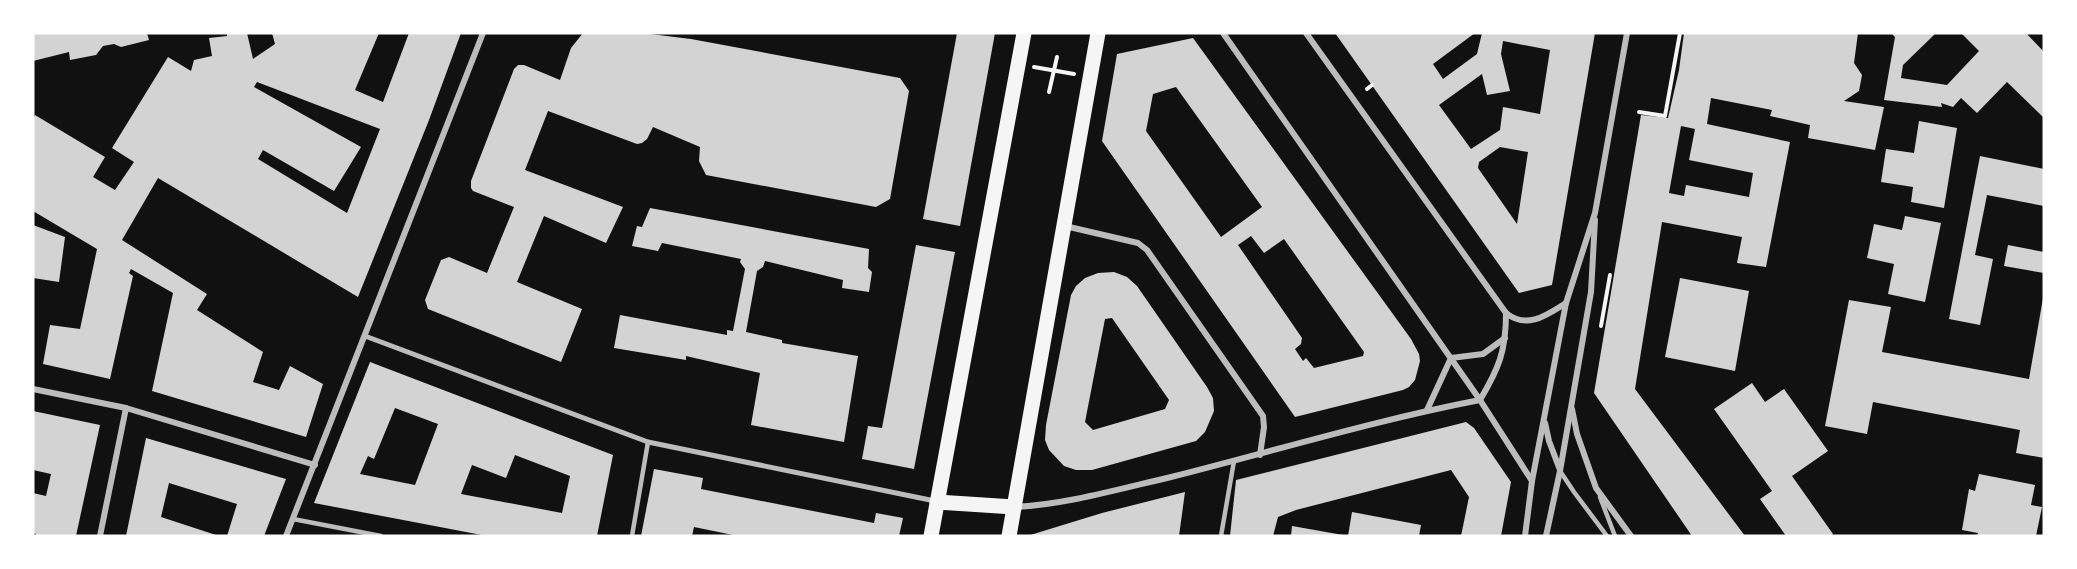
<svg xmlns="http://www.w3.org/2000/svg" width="2077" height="569" viewBox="0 0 2077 569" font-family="Helvetica,sans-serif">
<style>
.building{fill:#d3d3d3;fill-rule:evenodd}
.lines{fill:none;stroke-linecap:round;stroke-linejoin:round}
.path{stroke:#f5f5f5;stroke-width:4}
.service{stroke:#bcbcbc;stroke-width:4.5}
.pedestrian{stroke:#bcbcbc;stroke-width:5}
.minor{stroke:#bcbcbc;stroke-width:6}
.primary{stroke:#f5f5f5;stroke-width:15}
</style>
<rect width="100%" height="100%" fill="#111"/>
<g class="building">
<path d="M33,33H147L149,40L121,47L114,44L103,46L96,55L70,60L69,52L33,61Z"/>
<path d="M227,33H247L253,59L275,44L272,33H379L355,90L383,102L409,33H461L429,120L358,297L158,178L122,240L207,294L197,310L263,352L253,382L279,390L290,366L323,384L306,437L152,391L173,293L131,269L129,273L133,276L110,379L43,364L50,325L80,329L97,249L33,211V119L35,115L105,157L93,177L115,190L134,162L112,148L168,57L191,71L194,60L212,56L209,38L227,36ZM257,82L380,129L347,213L258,159L263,150L334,191L361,147L254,87Z"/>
<path d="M583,33H642L691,39L900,78L909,91L890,199L876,207L706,175L699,161L700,147L653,127L647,139L642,143L637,144L548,111L525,170L623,207L606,243L544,216L517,282L582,309L561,362L428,309L425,300L441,260L449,257L487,273L514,207L473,191L471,188V181L514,69L518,65H524L560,80L571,48Z"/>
<path d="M957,33H995L960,226L923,219Z"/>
<path d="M1335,33H1475L1433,64L1443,79L1477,54L1482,33H1595L1552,285L1519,293ZM1503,41L1550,50L1540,114L1503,107L1500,130L1471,149L1439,105L1482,74L1487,95L1510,91L1501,54ZM1500,147L1528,152L1517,224L1478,168L1479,162Z"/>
<path d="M1684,33H1858L1854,63L1862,75L1859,91L1844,101L1884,107L1875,150L1808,138L1810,125L1770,116L1772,110L1711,98L1707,124L1790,142L1766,267L1737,263L1742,237L1662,222L1635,389L1745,536H1692L1594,393L1641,115L1668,118L1679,70ZM1681,126L1695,129L1689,160L1753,173L1749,197L1686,185L1684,196L1669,193Z"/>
<path d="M1891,33H1936L1903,65L1901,78L1947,85L1979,51L1961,33H2026L2044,52V118L2007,82L1977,113L1961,98L1953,107L1941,103L1942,107L1884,100L1895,37Z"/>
<path d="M1193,38L1411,339L1419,354L1420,361L1415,380L1409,387L1403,390L1295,417L1102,141L1117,54ZM1176,87L1262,207L1221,237L1146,131L1153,94ZM1251,236L1264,253L1284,239L1364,352L1363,356L1314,368L1306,358L1303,361L1295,349L1301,344L1302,338L1238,245Z"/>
<path d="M1919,121L1957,128L1944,208L1911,202L1913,187L1881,182L1886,149L1914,153Z"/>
<path d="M1980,156L2044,169V206L1987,195L1975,255L1993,259L1980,325L1949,319Z"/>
<path d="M650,208L869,249L868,268L872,272L869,292L842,288L843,280L765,261L763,267L757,271L746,332L782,340V343L858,356L844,442L751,425L760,373L686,356V360L614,348L620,315L727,335V330L733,331L745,269L740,262L741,259L662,243L658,251L632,246L637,226L642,227Z"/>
<path d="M1905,216L1941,223L1925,302L1888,294L1894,264L1867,258L1874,224L1902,230Z"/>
<path d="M33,225L65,237L59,282L33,278Z"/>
<path d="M916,245L955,252L914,469L862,459L868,426L882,428Z"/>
<path d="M2008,245L2044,252V273L2004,266Z"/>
<path d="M1114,272L1127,277L1137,286L1207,387L1213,398L1214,411L1205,432L1196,441L1092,470H1076L1064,466L1049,450L1045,440L1046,425L1071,295L1076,286L1085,278L1098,273ZM1112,318L1169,400L1165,409L1093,430L1085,422L1105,319Z"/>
<path d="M1680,278L1749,291L1735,371L1665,357Z"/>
<path d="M2043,298L2044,458L2016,453L2020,430L1873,402L1867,434L1825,426L1849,300L1891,307L1882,352L2029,379Z"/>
<path d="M370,362L613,455L597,536H487L314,503ZM395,408L438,424L415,485L360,474L368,456L374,459ZM515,455L570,476L562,513L461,494L472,465L506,478Z"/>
<path d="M1752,383L1765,402L1784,389L1828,451L1792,476L1833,534L1831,536H1786L1760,499L1772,491L1714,409Z"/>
<path d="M33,411L100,425L76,536H36V534L33,533V493L46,496L51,474L33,470Z"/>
<path d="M1466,422L1474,428L1511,482L1501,536H1461L1469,497L1451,470L1296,510L1278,517L1273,536H1230L1236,480Z"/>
<path d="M146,438L286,479L264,536H227L237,504L169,483L161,517L219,536H126Z"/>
<path d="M654,469L703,478L701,489L874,523L876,513L903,518L899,536H738L694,527L692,536H641Z"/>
<path d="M1979,474L2035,485L2031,505L2042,507L2036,536H1977L1978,533L1962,530L1969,489L1975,491Z"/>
<path d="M1185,492L1179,536H1027L1102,513Z"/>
<path d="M1352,512L1421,525L1419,536H1348Z"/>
<path d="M1292,526L1343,535V536H1291Z"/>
</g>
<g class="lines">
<g class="path">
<path d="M1034,67L1074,74"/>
<path d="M1367,89L1372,85"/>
<path d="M1049,92L1057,57"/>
<path d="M1639,112L1665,116L1680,33"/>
<path d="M1601,326L1610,275"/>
</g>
<g class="service">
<path d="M1560,471L1574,492L1607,536"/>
<path d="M1600,497L1615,536"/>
<path d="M293,519L381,536"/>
<path d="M632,536L648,442"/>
<path d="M1221,536L1234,461"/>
</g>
<path class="pedestrian" d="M365,336L648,442L935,501"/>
<g class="minor">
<path d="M1223,33L1480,400L1532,481"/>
<path d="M1306,33L1506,313C1527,330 1547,315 1566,303"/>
<path d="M1065,226L1138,243L1147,250L1263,416L1264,427L1260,455"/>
<path d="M1451,358L1483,354L1505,338"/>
<path d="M33,389L126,408L315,465"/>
<path d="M1480,400C1499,368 1506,351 1506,313"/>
<path d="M1572,409L1577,434L1596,488L1631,536"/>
<path d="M1427,410L1451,358"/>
<path d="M1545,423L1549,441L1560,470"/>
<path d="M1015,507C1068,504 1119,489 1171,477C1274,451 1376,420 1480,400"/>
<path d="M100,536L126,408"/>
<path d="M286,536L483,33"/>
<path d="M1525,536L1532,481L1566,303L1595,213L1627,33"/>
<path d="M1546,536L1560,471L1591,292L1595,220"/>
</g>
<g class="primary">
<path d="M937,502L1014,507"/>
<path d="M931,536L1024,33"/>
<path d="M1009,536L1098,33"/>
</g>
</g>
<rect width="2077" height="569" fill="none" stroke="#ffffff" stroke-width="69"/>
</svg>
